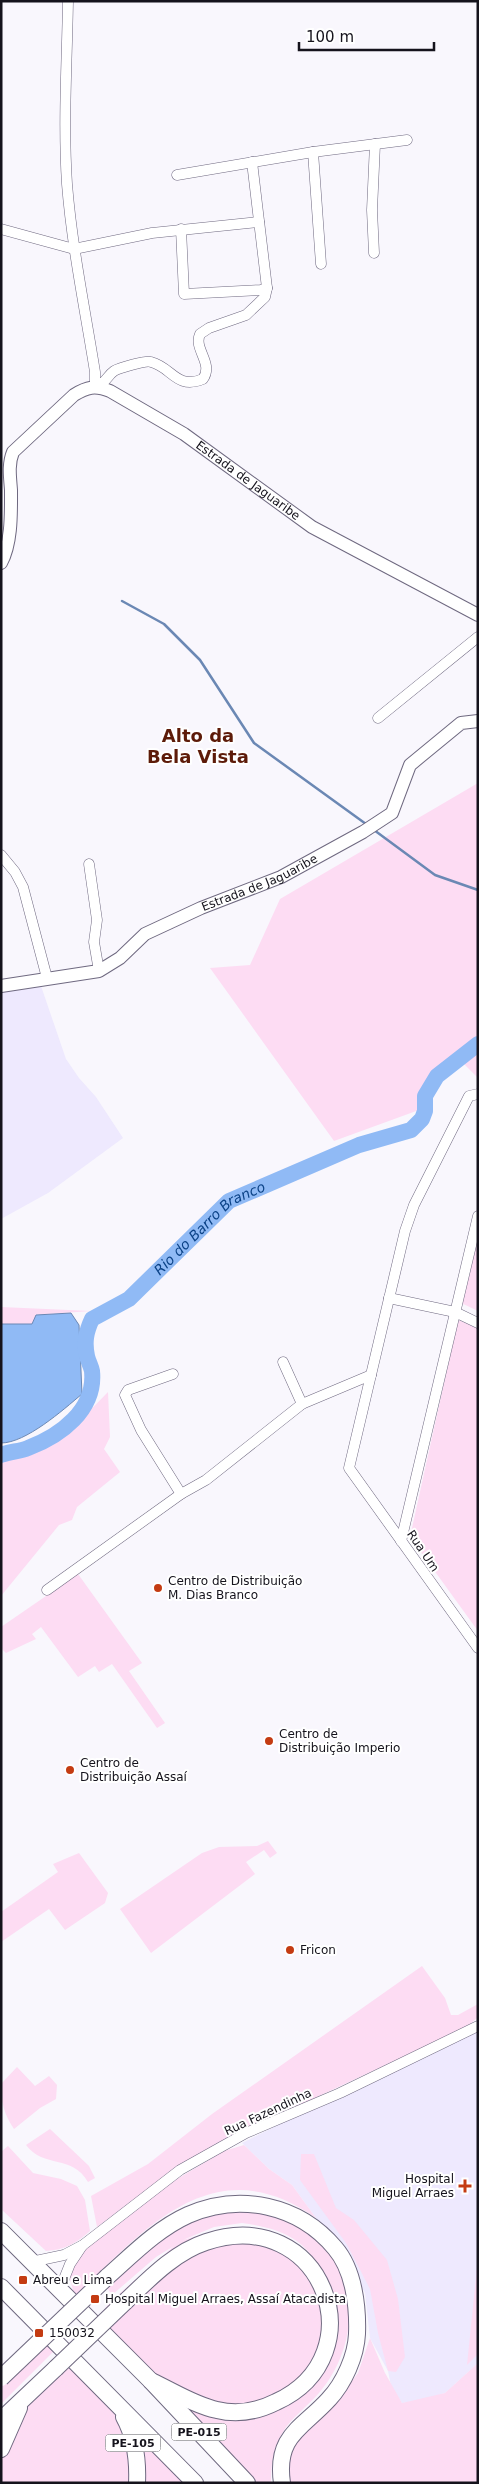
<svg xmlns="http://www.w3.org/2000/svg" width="479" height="2484" viewBox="0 0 479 2484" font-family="'DejaVu Sans',sans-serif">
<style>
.built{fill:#eee9fe}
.green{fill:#fddcf3;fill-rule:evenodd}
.water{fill:#90baf5;stroke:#6b88b4}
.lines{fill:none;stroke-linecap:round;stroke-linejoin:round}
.stream{stroke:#6b88b4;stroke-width:2.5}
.river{stroke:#90baf5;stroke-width:16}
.minor-casing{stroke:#6f6980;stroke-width:11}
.tertiary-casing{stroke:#6f6980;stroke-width:14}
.trunk-casing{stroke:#6f6980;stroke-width:18}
.minor{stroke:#fff;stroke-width:10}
.tertiary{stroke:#fff;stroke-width:12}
.trunk{stroke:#fff;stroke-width:16}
.trunk-bridge-casing{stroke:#6f6980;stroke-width:18;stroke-linecap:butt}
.trunk-bridge{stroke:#fff;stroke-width:16}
.poi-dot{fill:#c43b12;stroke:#fff;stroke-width:2}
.labels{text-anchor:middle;stroke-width:4;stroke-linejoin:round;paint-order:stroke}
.shield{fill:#fff;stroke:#5b5a60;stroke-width:1}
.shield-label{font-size:11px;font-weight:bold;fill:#15131c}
.street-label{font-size:12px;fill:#15131c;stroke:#fff}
.poi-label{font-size:12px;fill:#15131c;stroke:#fff;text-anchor:start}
.water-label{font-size:14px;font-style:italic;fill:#0c4387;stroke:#fff}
.district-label{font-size:18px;font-weight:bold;fill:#5d1b09;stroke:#fff}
</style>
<rect width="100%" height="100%" fill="#f9f7fd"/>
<g class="built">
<path d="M41,986L66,1059L79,1078L96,1097L123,1138L48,1193L1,1219V990Z"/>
<path d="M478,2021V2363L445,2393L416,2402L402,2403L391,2386L388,2371L370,2338L365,2293L343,2252L320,2226L316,2218L292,2185L269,2169L242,2143L379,2074Z"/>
</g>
<g class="green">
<path d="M478,783V1078L459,1059L419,1110L334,1141L210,968L250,965L280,899Z"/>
<path d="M478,1220V1311L457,1301Z"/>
<path d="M1,1307L91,1311L36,1315L32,1324H1Z"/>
<path d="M458,1320L478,1328V1631L410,1537Z"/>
<path d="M108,1392L110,1437L104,1449L120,1472L77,1507L72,1520L59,1525L1,1596V1462L41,1450L71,1430Z"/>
<path d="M78,1574L142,1663L129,1671L165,1723L157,1728L112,1664L99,1672L95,1666L78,1677L41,1627L32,1634L36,1639L6,1653L1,1648V1627Z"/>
<path d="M268,1841L277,1853L270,1858L264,1850L246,1862L255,1874L151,1953L120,1909L202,1853L219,1847L257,1846Z"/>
<path d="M79,1853L108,1893L105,1903L65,1930L49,1909L1,1942V1912L58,1872L53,1864Z"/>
<path d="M422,1966L445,1998L451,2015H458L478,2004V2017L467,2027L216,2144L172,2171L97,2227L91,2196L148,2164L212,2114Z"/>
<path d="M17,2067L35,2086L49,2076L57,2085L56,2099L40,2108L14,2129C4,2114 1,2102 1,2084Z"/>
<path d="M50,2129L89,2166L95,2178L88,2182C72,2154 44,2169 26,2145Z"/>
<path d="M244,2145L269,2169L292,2185L316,2218C215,2146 145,2228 75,2297L69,2276L84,2247L177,2179L224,2151Z"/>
<path d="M8,2146L33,2173L61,2179L77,2186L85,2200L90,2231C77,2243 64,2250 46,2251L1,2209V2152Z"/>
<path d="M301,2154H314L336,2208L354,2220L387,2260L398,2299L405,2357L396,2372L388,2371L378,2333L370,2289L346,2243L300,2180Z"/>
<path d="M245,2210C284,2215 311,2226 334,2260C361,2301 350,2357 319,2393C308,2406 291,2418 283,2432C273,2448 271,2464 271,2483H254L165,2391L168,2385L94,2322L111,2301L174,2246L156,2257L112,2295L106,2286C149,2247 184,2213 245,2210ZM242,2223C269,2227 295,2233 312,2256L285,2237L244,2227L226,2228L183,2240L214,2227ZM316,2261L332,2289L337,2333L331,2349L321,2277Z"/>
<path d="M478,2258V2354L467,2365Z"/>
<path d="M370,2338L385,2373L402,2403L445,2393L478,2363V2483H288L291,2448L301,2431L331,2409L358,2373Z"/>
<path d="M46,2342L55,2350L1,2404V2386Z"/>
<path d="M61,2351L195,2483H1V2449L20,2392Z"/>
</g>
<path class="water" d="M71,1313L79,1325L82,1394C63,1410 26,1443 1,1443V1324H32L36,1315Z"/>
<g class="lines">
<g class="stream">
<path d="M122,601L164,624L200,660L254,743L366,824"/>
<path d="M374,830L435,875L478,890"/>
</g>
<path class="river" id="s1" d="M1,1455C10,1451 19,1452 28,1448C60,1436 96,1410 92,1371C91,1366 88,1361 87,1356C84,1342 86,1332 92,1319L129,1299L229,1201L359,1145L411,1130L422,1119L425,1111V1096L437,1076L478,1044"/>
<defs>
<g id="minor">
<path d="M68,1C67,62 63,123 67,184C72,247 85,309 95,372V382L97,386C106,383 107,376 114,371C119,368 146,360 151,362C172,367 176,390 203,379C214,363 193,349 200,334L209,328L246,315L265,297L267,288"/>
<path d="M313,152L321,264"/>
<path d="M177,175L313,152L407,140"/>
<path d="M1,229L74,249L152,233L259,222"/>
<path d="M181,229L184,294L261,290L267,288L252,162"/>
<path d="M374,253L372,210L375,144"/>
<path d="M378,718L478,637"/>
<path d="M1,855L15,872L23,887L47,978"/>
<path d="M89,864L97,920L94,942L99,971"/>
<path d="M478,1094L469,1096L466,1102L414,1205L405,1231L349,1468L478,1648"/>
<path d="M389,1298L455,1312L478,1323"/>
<path d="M283,1362L302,1404"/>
<path d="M173,1374L128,1390L125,1395L141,1430L181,1494L206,1480L302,1404L371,1375"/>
<path d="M401,1541L478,1216"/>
<path d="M47,1590L181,1494"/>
<path d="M31,2262L64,2255L83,2245L180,2170L246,2133L340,2093L478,2026"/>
<path d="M60,2289L70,2264L82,2246"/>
</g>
<g id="tertiary">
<path id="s2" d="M1,563C12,543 11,512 11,490C10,477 8,464 13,452L74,395C87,387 95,385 110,391L184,434L312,527L478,615"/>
<path id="s3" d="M1,986L99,971L120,958L145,934L201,908L281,877L363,832L392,813L410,765L461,723L478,721"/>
</g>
<g id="trunk">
<path d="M1,2231L151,2381L247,2483"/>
<path d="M107,2277C132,2255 157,2229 188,2215C240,2192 299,2205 335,2248C354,2270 358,2307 357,2334C356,2356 344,2383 329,2399C303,2428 275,2435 282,2483"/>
<path d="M1,2287L195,2483"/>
<path d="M127,2300C149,2279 175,2252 206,2242C322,2203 379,2355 276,2402C258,2411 237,2415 217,2410C194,2405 173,2391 151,2381"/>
<path d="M124,2417C135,2437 138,2461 137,2483"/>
<path d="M1,2420L56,2368"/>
<path d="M1,2449L19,2408"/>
</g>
</defs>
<use href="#minor" class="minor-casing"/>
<use href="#tertiary" class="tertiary-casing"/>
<use href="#trunk" class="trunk-casing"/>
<use href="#minor" class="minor"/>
<use href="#tertiary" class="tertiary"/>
<use href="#trunk" class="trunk"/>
<defs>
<g id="trunk-bridge">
<path d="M56,2368L127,2300"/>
<path d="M1,2378L107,2277"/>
</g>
</defs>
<use href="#trunk-bridge" class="trunk-bridge-casing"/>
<use href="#trunk-bridge" class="trunk-bridge"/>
</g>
<g class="poi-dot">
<circle cx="158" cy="1588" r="5"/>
<circle cx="269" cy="1741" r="5"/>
<circle cx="70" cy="1770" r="5"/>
<circle cx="290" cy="1950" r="5"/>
<path d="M462.5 2178.5h5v5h5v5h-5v5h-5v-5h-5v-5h5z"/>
<rect x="18" y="2275" width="10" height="10" rx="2.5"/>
<rect x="90" y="2294" width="10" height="10" rx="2.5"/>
<rect x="34" y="2328" width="10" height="10" rx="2.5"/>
</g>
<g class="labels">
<g class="shield">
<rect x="171.5" y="2423.5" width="55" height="17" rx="4"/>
<rect x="105.5" y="2434.5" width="55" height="17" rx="4"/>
</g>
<g class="shield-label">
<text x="199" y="2436">PE-015</text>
<text x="133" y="2447">PE-105</text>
</g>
<g class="street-label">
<text dy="4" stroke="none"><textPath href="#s2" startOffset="399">Estrada de Jaguaribe</textPath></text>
<text dy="4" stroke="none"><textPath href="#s3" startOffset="284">Estrada de Jaguaribe</textPath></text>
<text transform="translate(423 1551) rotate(56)" y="4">Rua Um</text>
<text transform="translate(268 2112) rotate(-25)" y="4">Rua Fazendinha</text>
</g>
<g class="poi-label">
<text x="168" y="1585">Centro de Distribuição<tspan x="168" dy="14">M. Dias Branco</tspan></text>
<text x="279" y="1738">Centro de<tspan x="279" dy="14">Distribuição Imperio</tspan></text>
<text x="80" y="1767">Centro de<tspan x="80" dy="14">Distribuição Assaí</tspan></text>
<text x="300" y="1954">Fricon</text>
<text x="454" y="2183" text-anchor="end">Hospital<tspan x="454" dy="14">Miguel Arraes</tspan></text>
<text x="33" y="2284">Abreu e Lima</text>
<text x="105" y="2303">Hospital Miguel Arraes, Assaí Atacadista</text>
<text x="49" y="2337">150032</text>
</g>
<g class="water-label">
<text dy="5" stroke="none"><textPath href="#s1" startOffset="340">Rio do Barro Branco</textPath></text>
</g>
<g class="district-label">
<text x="198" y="742">Alto da<tspan x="198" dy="21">Bela Vista</tspan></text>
</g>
</g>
<rect width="479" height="2484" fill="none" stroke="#15131c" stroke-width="5"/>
<path d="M299 42v8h135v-8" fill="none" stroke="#15131c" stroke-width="2.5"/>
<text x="306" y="42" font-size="15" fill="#15131c" stroke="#ffffff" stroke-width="4" paint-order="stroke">100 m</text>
</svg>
